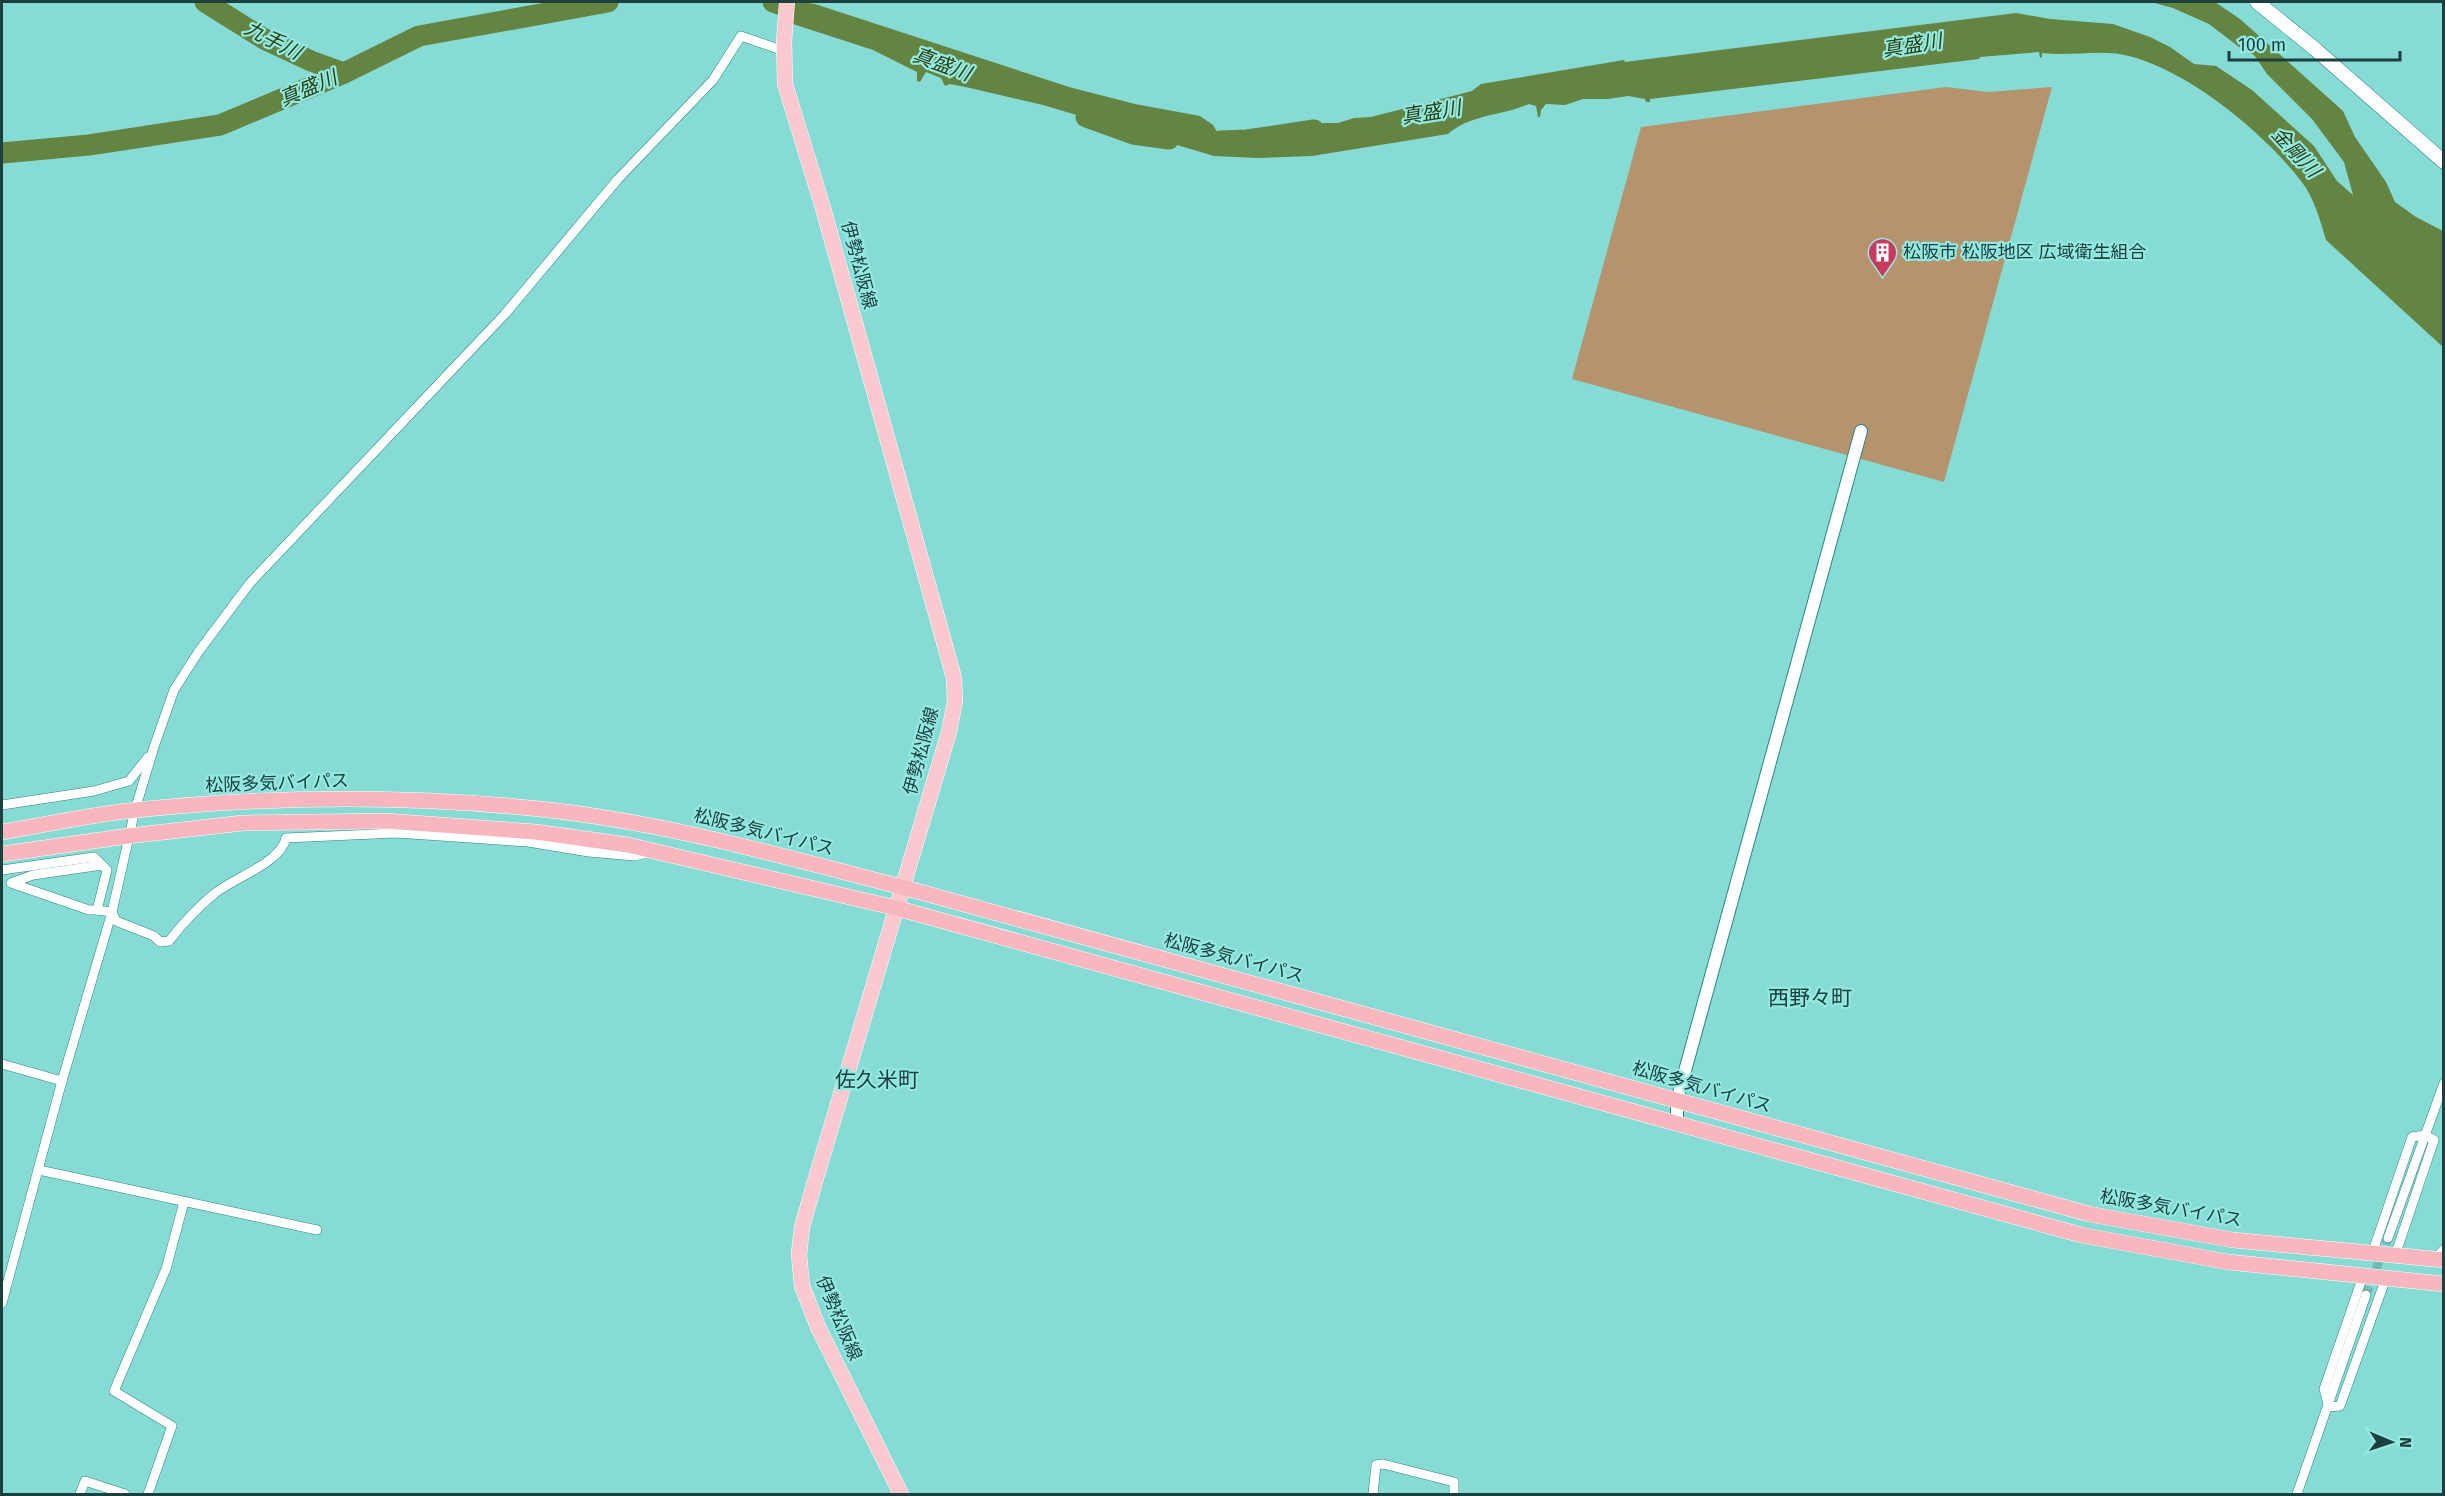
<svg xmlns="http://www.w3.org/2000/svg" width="2445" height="1496" viewBox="0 0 2445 1496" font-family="'Fira Sans','Noto Sans JP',sans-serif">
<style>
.green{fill:#b5936d}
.water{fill:#648441}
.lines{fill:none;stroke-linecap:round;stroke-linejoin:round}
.river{stroke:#648441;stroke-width:21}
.minor-tunnel{stroke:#71bcb7;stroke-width:9;stroke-dasharray:9 4.5;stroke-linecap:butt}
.minor-casing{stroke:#2c8681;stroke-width:10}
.tertiary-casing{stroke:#2c8681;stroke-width:14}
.secondary-casing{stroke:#2c8681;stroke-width:15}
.primary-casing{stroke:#fff;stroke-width:16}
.trunk-casing{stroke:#fff;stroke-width:16}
.minor{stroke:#fff;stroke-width:9}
.tertiary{stroke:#fff;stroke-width:12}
.secondary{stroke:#fff;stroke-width:14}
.primary{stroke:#fac8cf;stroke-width:15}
.trunk{stroke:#f8b6bf;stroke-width:15}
.labels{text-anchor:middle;stroke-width:4.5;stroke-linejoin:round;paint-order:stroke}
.poi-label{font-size:18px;fill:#1c403e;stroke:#93e8e2;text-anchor:start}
.street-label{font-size:18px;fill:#1c403e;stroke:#93e8e2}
.water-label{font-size:20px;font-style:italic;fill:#2b400f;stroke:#93e8e2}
.quarter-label{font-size:21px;fill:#1c403e;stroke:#93e8e2}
</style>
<rect width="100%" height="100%" fill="#86dbd5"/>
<path class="green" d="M1946,87L1989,92L2052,87L1944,482L1572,379L1641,127Z"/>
<path class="water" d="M795,2L815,4L1069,87L1135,104L1200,116L1213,125L1220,137L1262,140L1272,139L1324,123H1338L1354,118L1371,117L1472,91L1481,84L1624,60L1625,62L2016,13L2050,19L2113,24L2150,37L2170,47L2194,64L2216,66L2252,90L2314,146L2337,181L2353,195L2344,162L2312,119L2267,74L2254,55L2239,47L2209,24L2173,8L2151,2H2215L2240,19L2343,111L2355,137L2386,182L2395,202L2416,217L2443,231V347L2326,240C2320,220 2314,197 2301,181C2263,132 2192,74 2133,57C2102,48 2072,57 2042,53V57L2040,58L2039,52L1980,57L1979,59L1650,99V102H1646L1645,99L1628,96L1608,99H1583L1565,105L1546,104L1541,110L1540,117H1538L1536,106L1529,104C1502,116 1471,114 1448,134L1312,156L1259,158L1214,156L1043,105L970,88L950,84L945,86L941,78L926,72L920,82L917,81V72L873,50L793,24Z"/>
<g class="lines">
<g class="river">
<path d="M205,2L266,40L311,61L344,73"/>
<path d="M773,2L806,13"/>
<path d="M1086,117L1133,134L1169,139"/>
<path d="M1220,141L1247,140L1314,130"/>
<path d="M2,153L89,145L220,125L344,73L419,36L608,2"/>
</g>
<path class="minor-tunnel" d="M2366,1295L2388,1238"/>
<defs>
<g id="minor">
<path d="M2,805L94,791L129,781L148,757"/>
<path d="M2,870L94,857L107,870L97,910L112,912L116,921L154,936L160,942L169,941C183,923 197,908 214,894C233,878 281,863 286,838L396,833L528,842L589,852L634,856L647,853"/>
<path d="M97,910H89L11,883L33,875L102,865"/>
<path d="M2,1064L62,1081"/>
<path d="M39,1170L317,1230"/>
<path d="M2388,1238L2444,1083"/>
<path d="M2372,1254L2412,1137L2425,1135L2434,1140L2395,1256"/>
<path d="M2435,1259L2444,1249"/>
<path d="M2,1303L62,1081L112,912L135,810L154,747L174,690L199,651L250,583L505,314L618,179L713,80L741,36L784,51"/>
<path d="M2329,1407L2340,1406L2386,1278"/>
<path d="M2329,1407L2324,1389L2363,1276"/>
<path d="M80,1494L85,1481L125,1494"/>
<path d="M148,1494L172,1426L114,1391L166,1269L184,1202"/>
<path d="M1373,1494L1376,1465L1383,1464L1454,1482V1494"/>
<path d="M2297,1494L2366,1295"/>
</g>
<path id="tertiary" d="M1677,1122V1100L1861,431"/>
<path id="secondary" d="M2257,2L2315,49L2444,162"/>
<path id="primary" d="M787,2L784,41L785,84L823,208L954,678L955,701L949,732L816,1178L802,1227L799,1254L802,1286L818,1327L901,1494"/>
<g id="trunk">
<path d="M2,832C46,825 92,814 137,810C271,796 406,795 540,809C663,822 782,856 902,887L2089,1214L2233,1240L2444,1260"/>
<path d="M2,854L128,836L243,823L386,821L536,832L628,845L896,908L2081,1235L2228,1262L2444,1284"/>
</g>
</defs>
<use href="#minor" class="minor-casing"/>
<use href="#tertiary" class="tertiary-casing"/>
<use href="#secondary" class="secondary-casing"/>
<use href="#primary" class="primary-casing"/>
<use href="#trunk" class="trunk-casing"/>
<use href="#minor" class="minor"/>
<use href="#tertiary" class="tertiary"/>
<use href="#secondary" class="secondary"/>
<use href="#primary" class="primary"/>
<use href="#trunk" class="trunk"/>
</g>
<defs>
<symbol id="building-pin" viewBox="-11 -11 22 30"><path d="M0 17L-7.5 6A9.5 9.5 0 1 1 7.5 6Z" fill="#c93a5f" stroke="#93e8e2"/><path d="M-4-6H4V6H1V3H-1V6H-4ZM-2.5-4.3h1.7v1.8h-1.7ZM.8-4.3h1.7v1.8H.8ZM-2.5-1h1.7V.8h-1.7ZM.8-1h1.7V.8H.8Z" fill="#fff"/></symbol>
</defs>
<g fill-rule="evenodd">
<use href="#building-pin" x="1866" y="236" width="33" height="45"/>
</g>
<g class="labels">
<g class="poi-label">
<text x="1903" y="258">松阪市 松阪地区 広域衛生組合</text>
</g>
<g class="street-label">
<text transform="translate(859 265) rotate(75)" y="6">伊勢松阪線</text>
<text transform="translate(921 751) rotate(-75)" y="6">伊勢松阪線</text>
<text transform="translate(277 783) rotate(-2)" y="6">松阪多気バイパス</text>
<text transform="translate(764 832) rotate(14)" y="6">松阪多気バイパス</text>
<text transform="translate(1234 958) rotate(15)" y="6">松阪多気バイパス</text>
<text transform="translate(1702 1087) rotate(16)" y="6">松阪多気バイパス</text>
<text transform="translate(2171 1208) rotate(10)" y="6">松阪多気バイパス</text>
<text transform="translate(839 1318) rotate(67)" y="6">伊勢松阪線</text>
</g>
<g class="water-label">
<text transform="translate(273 40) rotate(27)" y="7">九手川</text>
<text transform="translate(1912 45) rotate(-9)" y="7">真盛川</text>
<text transform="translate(942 64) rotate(20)" y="7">真盛川</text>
<text transform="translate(308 88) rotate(-23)" y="7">真盛川</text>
<text transform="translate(1431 112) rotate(-9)" y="7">真盛川</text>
<text transform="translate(2296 152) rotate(47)" y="7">金剛川</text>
</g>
<g class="quarter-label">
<text x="1810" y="1005">西野々町</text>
<text x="877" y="1087">佐久米町</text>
</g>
</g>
<rect width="2445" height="1496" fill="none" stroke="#1c403e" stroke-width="6"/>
<g transform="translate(2391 1442) rotate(92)" stroke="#93e8e2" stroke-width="4.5" paint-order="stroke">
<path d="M0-4.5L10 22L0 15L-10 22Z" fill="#1c403e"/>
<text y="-9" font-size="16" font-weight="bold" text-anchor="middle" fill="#1c403e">N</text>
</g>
<path d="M2229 51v9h171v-9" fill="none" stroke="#1c403e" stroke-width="3"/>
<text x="2238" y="51" font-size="18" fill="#1c403e" stroke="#93e8e2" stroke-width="4.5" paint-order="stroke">100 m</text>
</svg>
